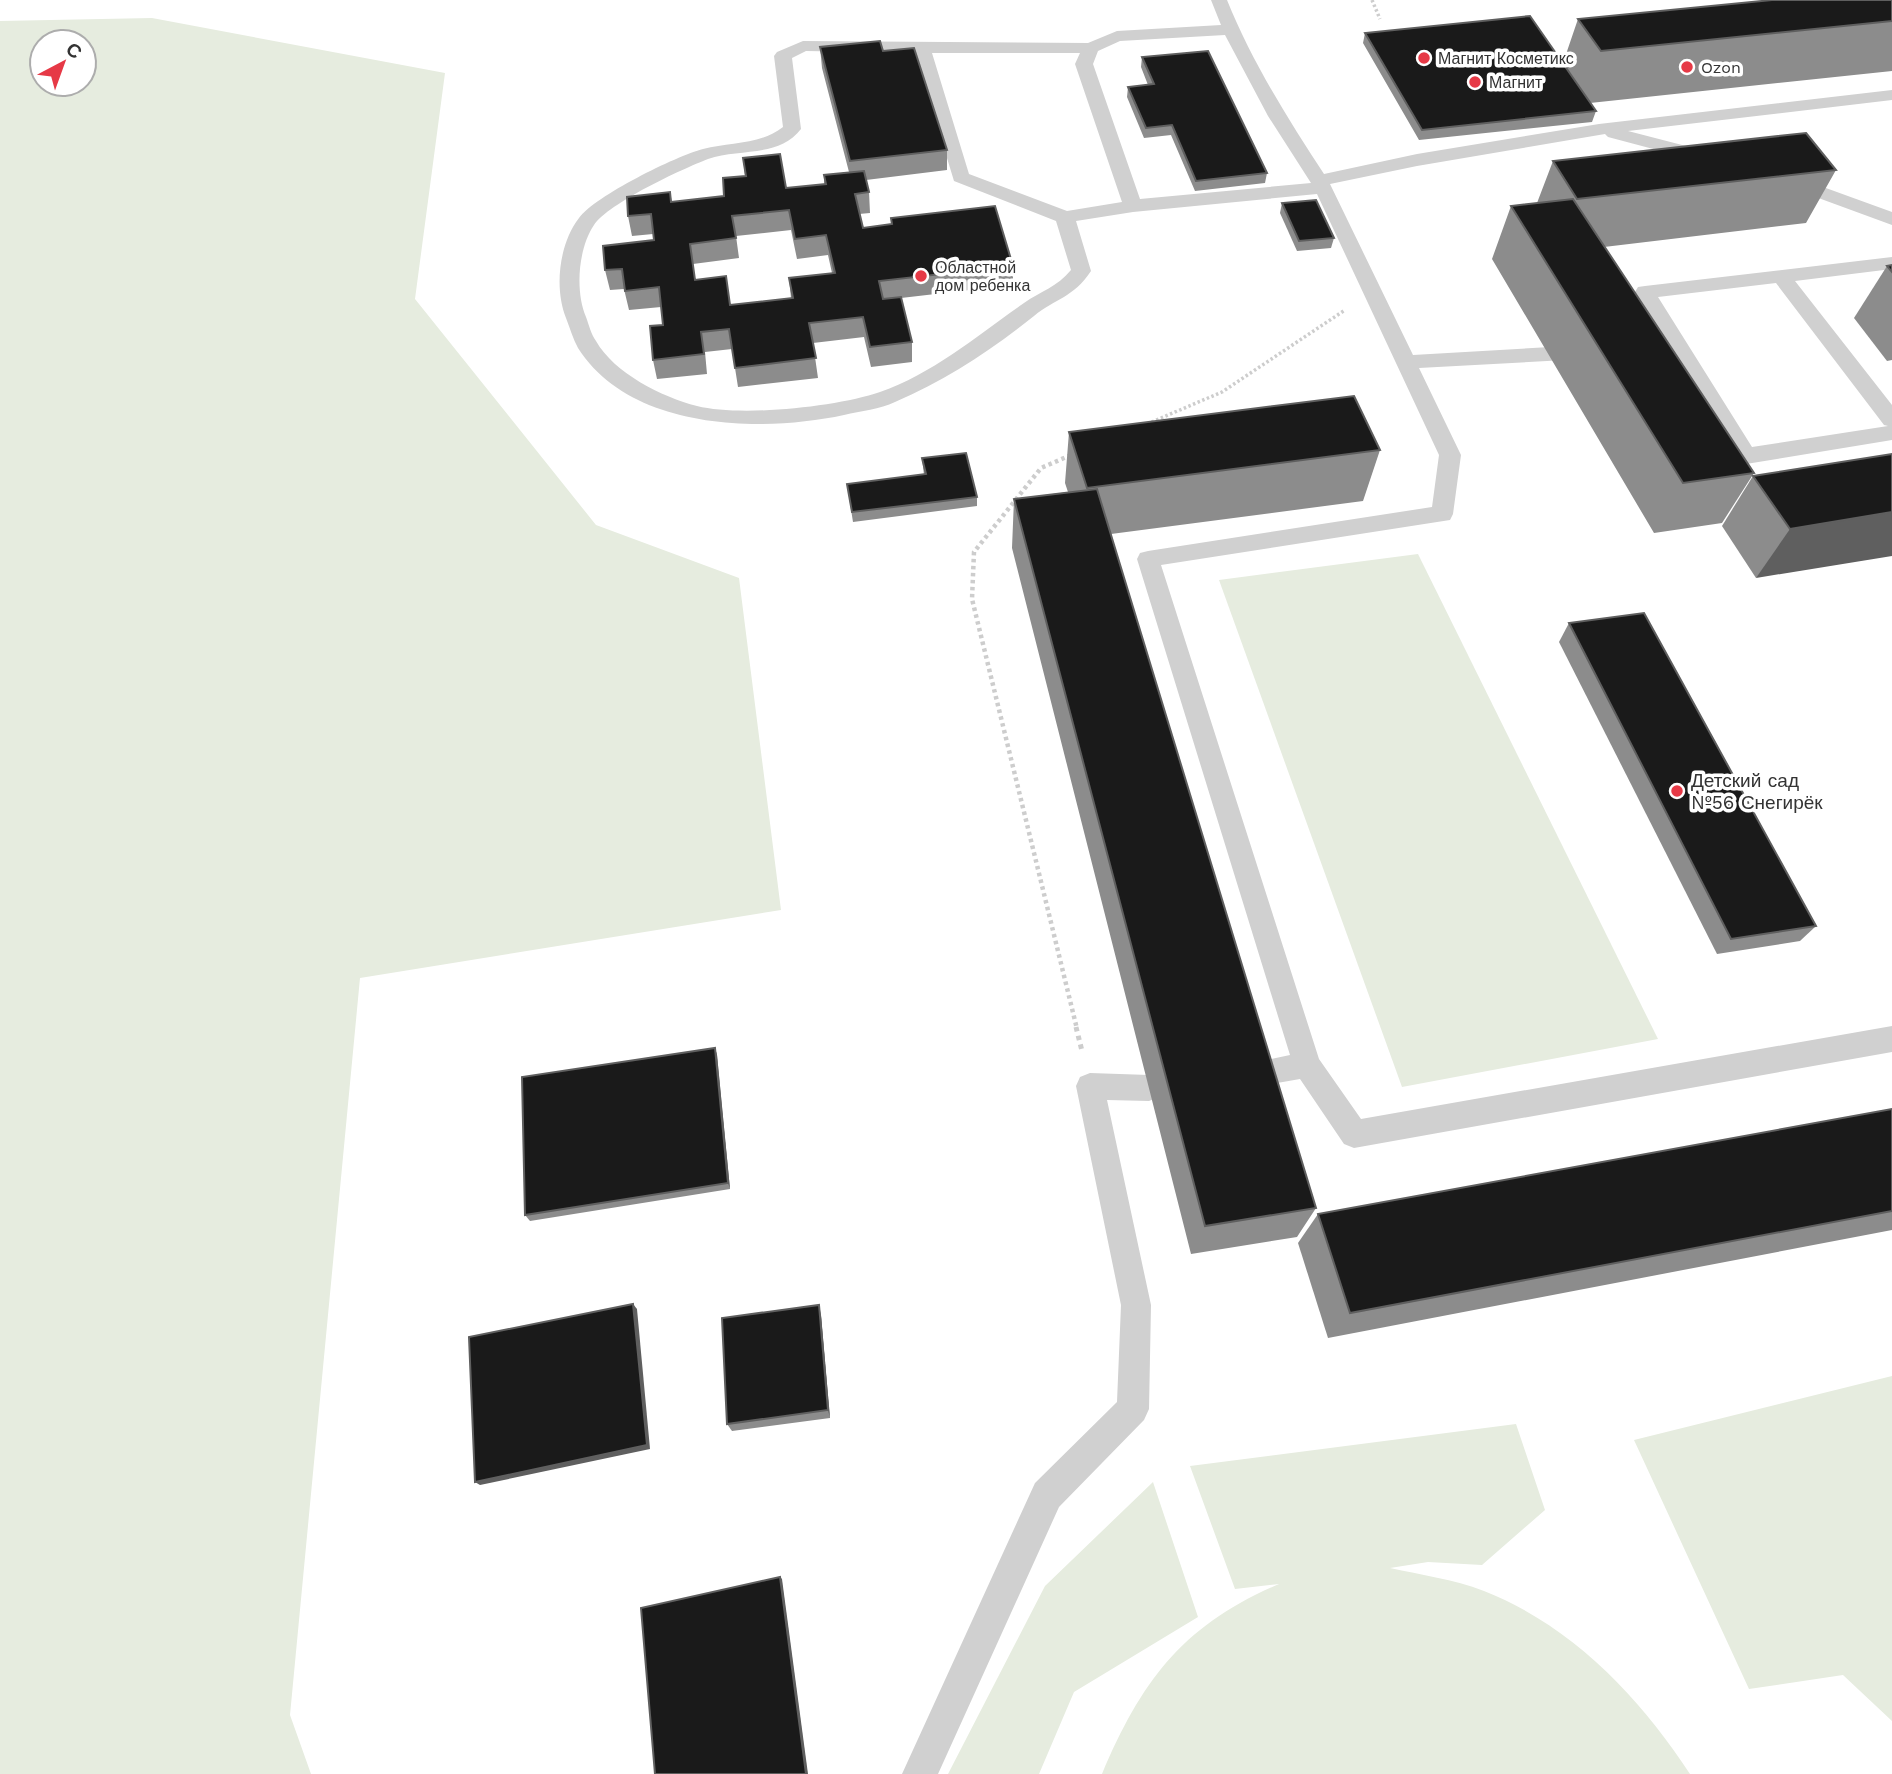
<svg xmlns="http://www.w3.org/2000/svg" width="1892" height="1774" viewBox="0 0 1892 1774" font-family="'Work Sans',sans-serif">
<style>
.green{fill:#e6ecdf;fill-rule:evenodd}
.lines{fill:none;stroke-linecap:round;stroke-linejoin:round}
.path-far2{stroke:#cdcdcd;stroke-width:3.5;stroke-dasharray:2.5 2.5;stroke-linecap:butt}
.path-far1{stroke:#cdcdcd;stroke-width:4.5;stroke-dasharray:3.5 3.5;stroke-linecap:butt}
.path{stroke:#cdcdcd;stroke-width:5;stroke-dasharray:4.5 4.5;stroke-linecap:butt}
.lane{fill:#d0d0d0;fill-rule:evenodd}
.wall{fill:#8c8c8c;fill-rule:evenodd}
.shaded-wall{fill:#5f5f5f}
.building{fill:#1a1a1a;stroke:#5f5f5f;stroke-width:2;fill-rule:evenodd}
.poi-dot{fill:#e63946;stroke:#fff;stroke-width:2.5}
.labels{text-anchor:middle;stroke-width:7;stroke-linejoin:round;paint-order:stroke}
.far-poi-label{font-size:16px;fill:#333;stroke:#fff;text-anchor:start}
.poi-label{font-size:19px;fill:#333;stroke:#fff;text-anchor:start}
</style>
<rect width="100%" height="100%" fill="#fff"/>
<g class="green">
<path d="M152,18L445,73L415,299L596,525L739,578L781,910L360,978L290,1715L311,1774H0V21ZM42,42H84V84H42Z"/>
<path d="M1418,554L1658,1039L1402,1087L1219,580Z"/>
<path d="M1892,1376V1721L1843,1675L1749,1689L1634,1440Z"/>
<path d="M1516,1424L1545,1510L1482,1565L1428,1562L1390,1568C1421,1575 1453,1579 1484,1591C1571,1625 1640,1697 1690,1774H1102C1142,1680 1183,1625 1279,1584L1235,1589L1190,1466Z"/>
<path d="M1153,1482L1198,1617L1074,1692L1039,1774H948L1045,1586Z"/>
</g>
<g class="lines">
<g class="path-far2">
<path d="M1372,0L1380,19"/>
<path d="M1147,424L1222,392L1345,310"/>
</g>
<path class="path-far1" d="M1071,455L1041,468L974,552L972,599L1077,1029"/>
<path class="path" d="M1076,1027L1082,1051"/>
<g class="lane">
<path d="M1211,0H1227C1252,62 1288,119 1324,174L1417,154L1599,124L1892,90V100L1628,131L1713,153L1715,157L1713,161L1706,163L1608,137L1605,134L1417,166L1330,184L1413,355L1584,345L1591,347L1594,352L1591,357L1584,359L1419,368L1461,455L1453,514L1450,520L1161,565L1319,1059L1361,1119L1892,1026V1052L1354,1148L1344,1144L1300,1079L1249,1088L1239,1084L1235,1075L1239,1066L1290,1055L1137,559L1140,553L1148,551L1432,507L1439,455L1317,194L1133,212L1076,221L1091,271C1073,298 1056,298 1034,316C991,350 946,380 895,402C880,409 861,411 844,415C760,433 630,430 578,348C573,339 570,328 566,318C554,288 559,244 579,218C595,196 676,156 703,149C730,142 760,145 783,127L774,56L777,52L803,41L1088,43L1117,31L1221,25ZM1225,35L1268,116L1311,183L1140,199L1093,64L1098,51L1120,41ZM806,51L915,53L954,181L1056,221L1071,270C1057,287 1041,291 1024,303C978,335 934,373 880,392C836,407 741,417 697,406C662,397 614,373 596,341C591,334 589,325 586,317C575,291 578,249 594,225C609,203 682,169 708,159C739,148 779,158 801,129L792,58ZM932,53H1080L1075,64L1122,202L1067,211L969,174Z"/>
<path d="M1790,175L1892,212V225L1783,185L1781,181L1783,177Z"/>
<path d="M1892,257V269L1795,281L1892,405V440L1746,464L1738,461L1635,292L1638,287L1645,286ZM1776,283L1884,425L1888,426L1752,447L1658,297Z"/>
<path d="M1090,1073L1149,1075L1159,1079L1163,1088L1159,1097L1149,1101L1107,1100L1151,1305L1149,1409L1144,1420L1059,1507L938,1774H902L1035,1483L1117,1402L1121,1305L1076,1086L1080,1077Z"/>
</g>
</g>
<g class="wall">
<path d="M1892,0V71L1590,103L1596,111L1592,122L1419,140L1363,43L1365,33L1563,63L1578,19Z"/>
<path d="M820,47L883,51L947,150V170L866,180L869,192L870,213L859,214L863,228L891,225V218L1013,266V285L901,298L912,342V362L871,367L864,337L813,343L818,378L738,387L732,349L705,352L707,374L657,379L653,360L663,325L661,307L629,310L624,289L610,290L605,270L654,240L653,234L632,236L628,216L670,192L672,202L724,196L745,176L743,158L786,188L824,184V175L849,172L822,68ZM791,230L797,259L828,255L832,273L789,278L791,298L730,305L695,280L693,264L739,258L736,236Z"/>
<path d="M1142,57L1267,173L1265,183L1195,191L1171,135L1144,138L1127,97L1128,87L1148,85L1141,67Z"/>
<path d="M1553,161L1836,170L1806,223L1604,247L1754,473L1722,523L1654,533L1492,259L1511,206L1537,203Z"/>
<path d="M1282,203L1334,238L1331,248L1297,251L1280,213Z"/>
<path d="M1892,265V360L1887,361L1854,318L1887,266Z"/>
<path d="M1069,432L1380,450L1363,501L1111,534L1316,1208L1297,1237L1191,1254L1012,548L1014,499L1068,492L1065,483Z"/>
<path d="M1892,454L1756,578L1722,526L1753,476Z"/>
<path d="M922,458L977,497V506L853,522L847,484L924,475Z"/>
<path d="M1569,623L1816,926L1800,941L1717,954L1559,642Z"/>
<path d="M715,1048L717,1055L730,1189L530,1221L525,1215Z"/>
<path d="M1892,1109V1230L1328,1338L1298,1243L1318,1214Z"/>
<path d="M821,1315L830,1418L732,1431L727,1424Z"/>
</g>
<g class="shaded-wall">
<path d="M1892,512V556L1756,578L1790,529Z"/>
<path d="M715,1048L717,1055L730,1189L728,1183Z"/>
<path d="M633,1304L637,1309L650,1449L480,1485L475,1482Z"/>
<path d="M819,1305L821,1315L830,1418L828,1410Z"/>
<path d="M780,1577L782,1579L808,1774H806Z"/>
</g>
<g class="building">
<path d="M1772,0H1892V21L1601,51L1578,19Z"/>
<path d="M1530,16L1596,111L1422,130L1365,33Z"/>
<path d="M880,41L883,51L914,48L947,150L850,161L820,47Z"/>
<path d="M1208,51L1267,173L1196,181L1172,125L1146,128L1128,87L1154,84L1142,57Z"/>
<path d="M1806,133L1836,170L1577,199L1553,161Z"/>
<path d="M780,154L786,188L826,184L824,175L864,171L869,192L855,194L863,228L892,224L891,218L995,206L1013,266L879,281L883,299L901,297L912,342L870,347L863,317L809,323L816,358L735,368L729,329L701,332L704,354L653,360L650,326L663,325L659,287L625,291L622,269L605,270L603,246L654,240L651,214L628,216L627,197L670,192L671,202L724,196L723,178L746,176L743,158ZM789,210L795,239L826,235L835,273L789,278L793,298L730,305L726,276L695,280L690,244L736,238L732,216Z"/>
<path d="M1573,199L1754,473L1683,483L1511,206Z"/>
<path d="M1316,200L1334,238L1299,241L1282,203Z"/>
<path d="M1892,265V272L1887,266Z"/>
<path d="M1354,396L1380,450L1087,488L1069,432Z"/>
<path d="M966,453L977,497L852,512L847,484L926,474L922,458Z"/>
<path d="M1892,454V512L1790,529L1753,476Z"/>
<path d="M1097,489L1316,1208L1205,1226L1014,499Z"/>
<path d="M1644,613L1816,926L1731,939L1569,623Z"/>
<path d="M715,1048L728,1183L525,1215L522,1077Z"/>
<path d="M1892,1109V1211L1350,1313L1318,1214Z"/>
<path d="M633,1304L647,1445L475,1482L469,1337Z"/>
<path d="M819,1305L828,1410L727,1424L722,1318Z"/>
<path d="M780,1577L806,1774H655L641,1608Z"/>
</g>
<g class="poi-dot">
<circle cx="1424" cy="58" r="7"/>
<circle cx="1687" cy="67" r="7"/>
<circle cx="1475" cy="82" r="7"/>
<circle cx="921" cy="276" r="7"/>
<circle cx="1677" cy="791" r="7"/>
</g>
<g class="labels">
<g class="far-poi-label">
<text x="1438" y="64">Магнит Косметикс</text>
<text x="1701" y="73">Ozon</text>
<text x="1489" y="88">Магнит</text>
<text x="935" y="273">Областной<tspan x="935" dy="18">дом ребенка</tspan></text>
</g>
<g class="poi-label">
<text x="1691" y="787">Детский сад<tspan x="1691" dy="22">№56 Снегирёк</tspan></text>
</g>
</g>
<g transform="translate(63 63) rotate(41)"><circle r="33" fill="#ffffff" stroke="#adadad" stroke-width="2"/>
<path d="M0-5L12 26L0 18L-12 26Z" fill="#e63946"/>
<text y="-10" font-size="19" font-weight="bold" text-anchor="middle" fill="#333333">С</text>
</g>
</svg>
